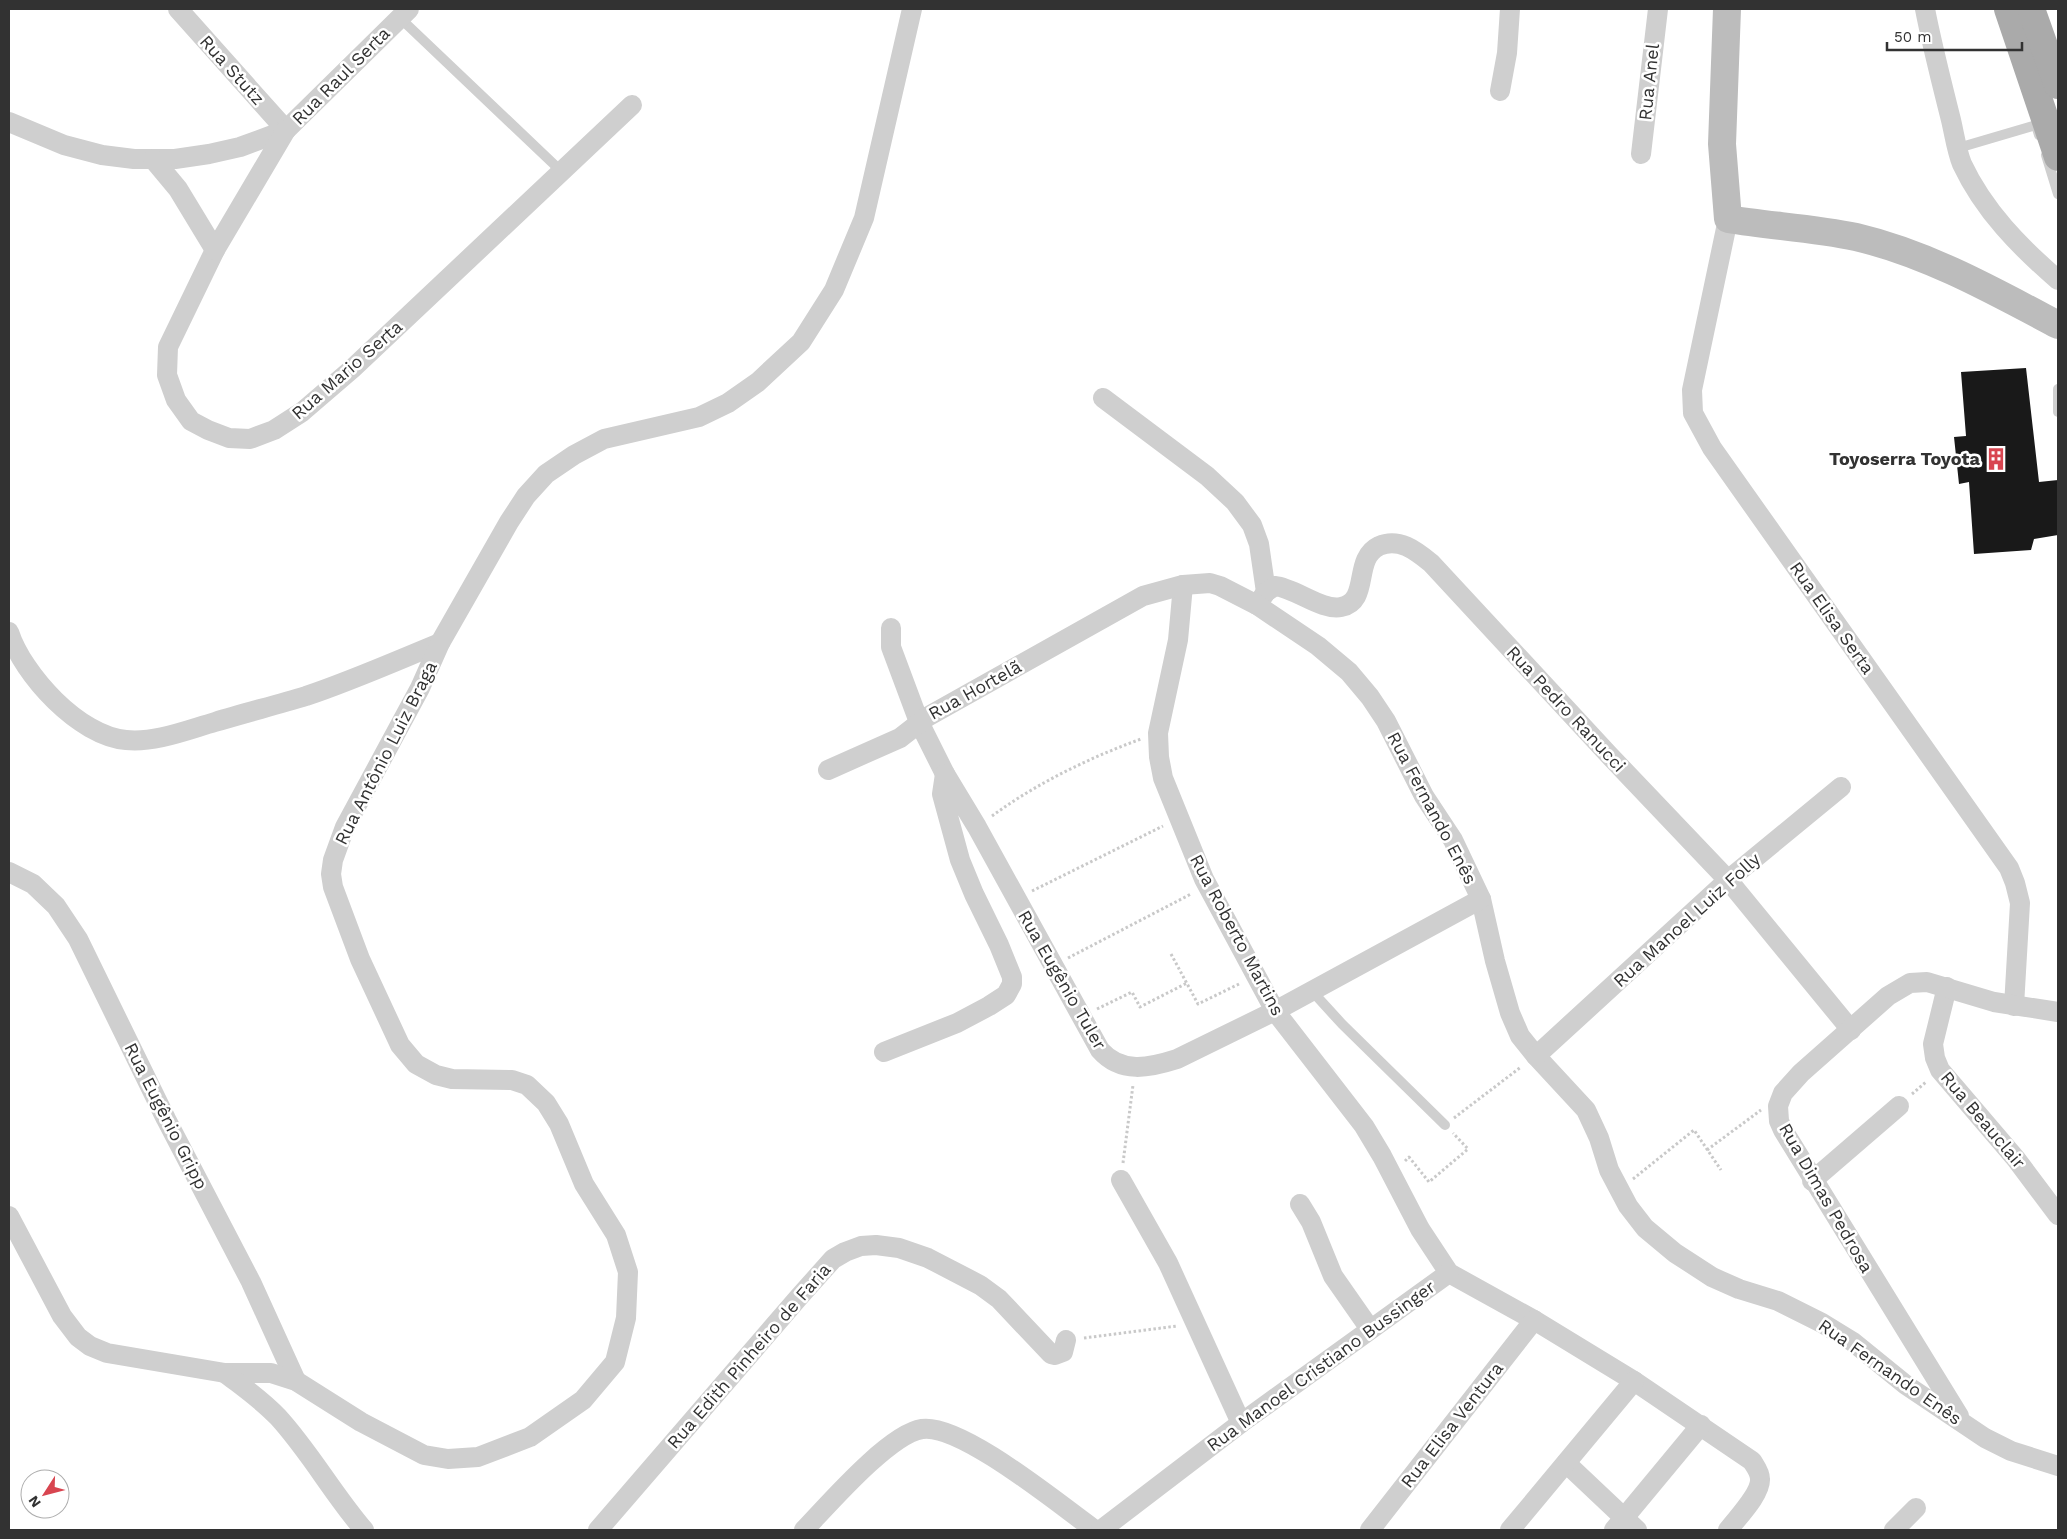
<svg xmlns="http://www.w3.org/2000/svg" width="2067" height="1539" viewBox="0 0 2067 1539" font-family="'Work Sans',sans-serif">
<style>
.building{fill:#191919}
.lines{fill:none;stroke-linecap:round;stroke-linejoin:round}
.path{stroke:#c9c9c9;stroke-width:3;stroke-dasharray:2.5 2.5;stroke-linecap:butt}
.lane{stroke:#cfcfcf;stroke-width:10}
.street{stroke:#cfcfcf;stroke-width:20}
.secondary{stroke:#bcbcbc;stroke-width:28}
.primary{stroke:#aaa;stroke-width:28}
.labels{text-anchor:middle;stroke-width:5;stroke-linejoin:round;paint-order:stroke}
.street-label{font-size:18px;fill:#323232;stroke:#fff}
.poi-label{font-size:18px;font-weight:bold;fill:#323232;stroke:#fff;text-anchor:end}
</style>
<rect width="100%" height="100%" fill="#fff"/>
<path class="building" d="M2026,368L2039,482L2058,480V535L2034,539L2031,550L1974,554L1969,482L1959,484L1954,437L1966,436L1961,372Z"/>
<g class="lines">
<g class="path">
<path d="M992,816C1037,783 1089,758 1141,739"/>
<path d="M1032,891L1163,826"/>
<path d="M1171,954L1198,1004L1239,984"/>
<path d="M1068,958L1191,894"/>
<path d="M1097,1009L1132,992L1140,1007L1187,983"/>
<path d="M1912,1094L1926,1082"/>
<path d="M1454,1118L1521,1067"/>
<path d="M1707,1150L1761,1110"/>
<path d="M1405,1161L1409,1157L1429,1182L1468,1149L1453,1133"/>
<path d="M1123,1163L1133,1085"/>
<path d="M1633,1179L1694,1130L1721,1170"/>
<path d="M1084,1338L1177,1326"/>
</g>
<g class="lane">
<path d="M400,18L562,172"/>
<path d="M1958,148L2036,125L2039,135"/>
<path d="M2046,155L2058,194"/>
<path d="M2058,389V412"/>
<path d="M1311,990L1342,1024L1445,1125"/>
</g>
<g class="street">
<path d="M178,9L286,130"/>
<path d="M1925,9C1932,45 1941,80 1950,116C1954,131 1956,149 1962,164C1984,211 2020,247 2058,280"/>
<path d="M1500,91L1507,53L1510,9"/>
<path d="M9,122L64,145L102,155L134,159H175L209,154L240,147L286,130L409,9"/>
<path d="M286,130L215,250L168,347L167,375L176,400L191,421L208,430L229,438L250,439L274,430L302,412L352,369L632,105"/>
<path d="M1641,154L1658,9"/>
<path d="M153,159L178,189L215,250"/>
<path d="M1728,219L1692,390L1693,413L1712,448L2009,868L2015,883L2020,903L2014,1006"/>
<path d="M1103,398L1207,476L1235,502L1252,525L1259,544L1266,592"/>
<path d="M1183,585L1178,640L1158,733L1159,757L1163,778L1204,879L1275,1011L1364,1126L1382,1156L1420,1229L1449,1273L1534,1320L1634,1381L1752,1461C1755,1466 1760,1472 1760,1479C1761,1494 1737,1518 1728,1530"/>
<path d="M1257,605L1266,592L1275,586C1295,588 1322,611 1341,607C1371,601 1352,559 1379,546C1399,537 1416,551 1431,563L1609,755L1728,880L1851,1030"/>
<path d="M891,628V647L919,722L945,774"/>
<path d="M9,632C23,675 79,736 126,740C155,743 187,730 215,722C245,713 276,705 306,696C351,681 396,661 440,643"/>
<path d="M828,770L900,738L927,717L1143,596L1183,585L1210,583L1220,586L1257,605L1318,646L1349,672L1370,697L1386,721L1424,796L1453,840L1481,899L1495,961L1510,1013L1520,1036L1536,1056L1586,1110L1599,1138L1609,1170L1628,1206L1645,1228L1675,1253L1712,1277L1739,1289L1778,1301L1822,1323L1853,1342L1906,1385L1985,1438L2011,1451L2058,1466"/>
<path d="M9,872L33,884L56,906L78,939L166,1119L251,1282L296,1381"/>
<path d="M1947,987L1933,1044L1935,1058L1940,1070L2016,1159L2058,1215"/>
<path d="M884,1052L957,1023L989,1006L1006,995L1012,984V977L999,945L974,894L960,860L942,794L945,774L977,827L1100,1050C1121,1074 1149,1068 1177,1059L1275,1011L1481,899"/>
<path d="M1536,1056L1728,880L1841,787"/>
<path d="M1121,1180L1168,1263L1241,1423"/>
<path d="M1812,1181L1899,1106"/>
<path d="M1300,1204L1311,1222L1333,1276L1370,1329"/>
<path d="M9,1216L62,1316L78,1337L90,1346L107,1353L225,1373H271L296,1381L361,1422L424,1455L448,1459L478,1457L530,1437L583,1400L615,1362L626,1318L628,1272L616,1235L584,1184L559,1124L546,1103L527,1085L512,1080L452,1079L436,1075L416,1064L400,1045L360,959L333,887L331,874L333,860L345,827L420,688L440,643L509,522L526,496L546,474L574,455L604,439L699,417L728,403L758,382L801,342L834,290L864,218L912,9"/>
<path d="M225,1373C243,1387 262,1400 278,1417C310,1452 333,1494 364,1530"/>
<path d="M1959,1416L1783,1130L1779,1121L1778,1106L1783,1093L1801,1073L1888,996L1910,983L1927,982L1994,1002L2058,1012"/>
<path d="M1566,1463L1637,1530"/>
<path d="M598,1530L799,1297L833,1259L845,1252L861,1246L876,1245L899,1248L928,1258L980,1285L999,1299L1051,1354L1055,1355L1063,1352L1066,1340"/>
<path d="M804,1530C828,1505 889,1434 922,1429C961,1423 1061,1506 1095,1530"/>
<path d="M1101,1530L1241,1423L1449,1273"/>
<path d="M1370,1530L1534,1320"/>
<path d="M1510,1530L1634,1381"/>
<path d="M1614,1530L1701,1425"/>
<path d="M1894,1530L1916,1508"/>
</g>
<path class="secondary" d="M1727,9L1722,144L1728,219C1770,226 1814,228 1856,237C1928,254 1994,291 2058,325"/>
<g class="primary">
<path d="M2008,9L2058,157"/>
<path d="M2031,9L2058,85"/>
</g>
</g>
<defs>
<symbol id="building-bare" viewBox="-9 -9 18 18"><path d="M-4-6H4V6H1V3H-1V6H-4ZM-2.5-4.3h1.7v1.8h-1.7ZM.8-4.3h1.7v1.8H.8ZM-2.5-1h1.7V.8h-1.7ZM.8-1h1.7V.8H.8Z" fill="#d84550" stroke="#fff" stroke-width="2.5" paint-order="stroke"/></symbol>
</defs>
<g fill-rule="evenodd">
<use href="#building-bare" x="1980" y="443" width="32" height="32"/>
</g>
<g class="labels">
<g class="street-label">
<text transform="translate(232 70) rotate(48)" y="6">Rua Stutz</text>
<text transform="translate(341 76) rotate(-45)" y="6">Rua Raul Serta</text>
<text transform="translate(1649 82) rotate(-84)" y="6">Rua Anel</text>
<text transform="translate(347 370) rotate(-41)" y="6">Rua Mario Serta</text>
<text transform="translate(1832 618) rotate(55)" y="6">Rua Elisa Serta</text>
<text transform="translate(975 690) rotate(-29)" y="6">Rua Hortelã</text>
<text transform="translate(1566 709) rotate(47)" y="6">Rua Pedro Ranucci</text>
<text transform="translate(386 753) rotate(-63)" y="6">Rua Antônio Luiz Braga</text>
<text transform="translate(1432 808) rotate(62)" y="6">Rua Fernando Enês</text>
<text transform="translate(1687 920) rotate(-42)" y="6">Rua Manoel Luiz Folly</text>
<text transform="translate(1237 935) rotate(62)" y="6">Rua Roberto Martins</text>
<text transform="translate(1062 980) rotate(60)" y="6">Rua Eugênio Tuler</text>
<text transform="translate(166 1116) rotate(63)" y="6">Rua Eugênio Gripp</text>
<text transform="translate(1983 1120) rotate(50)" y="6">Rua Beauclair</text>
<text transform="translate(1826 1198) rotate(60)" y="6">Rua Dimas Pedrosa</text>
<text transform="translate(749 1356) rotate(-49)" y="6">Rua Edith Pinheiro de Faria</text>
<text transform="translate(1321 1366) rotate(-36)" y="6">Rua Manoel Cristiano Bussinger</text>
<text transform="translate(1890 1372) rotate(35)" y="6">Rua Fernando Enês</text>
<text transform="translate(1452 1425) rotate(-52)" y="6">Rua Elisa Ventura</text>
</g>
<g class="poi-label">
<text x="1980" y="465">Toyoserra Toyota</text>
</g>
</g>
<rect width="2067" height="1539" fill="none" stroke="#323232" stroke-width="20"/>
<g transform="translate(45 1494) rotate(234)"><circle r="24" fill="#ffffff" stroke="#adadad"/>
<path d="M0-4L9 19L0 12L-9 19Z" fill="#d84550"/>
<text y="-8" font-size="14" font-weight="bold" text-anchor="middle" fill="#323232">N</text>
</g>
<path d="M1887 42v8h135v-8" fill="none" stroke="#323232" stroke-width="2.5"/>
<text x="1894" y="42" font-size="15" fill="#323232" stroke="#ffffff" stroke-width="4" paint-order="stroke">50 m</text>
</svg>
